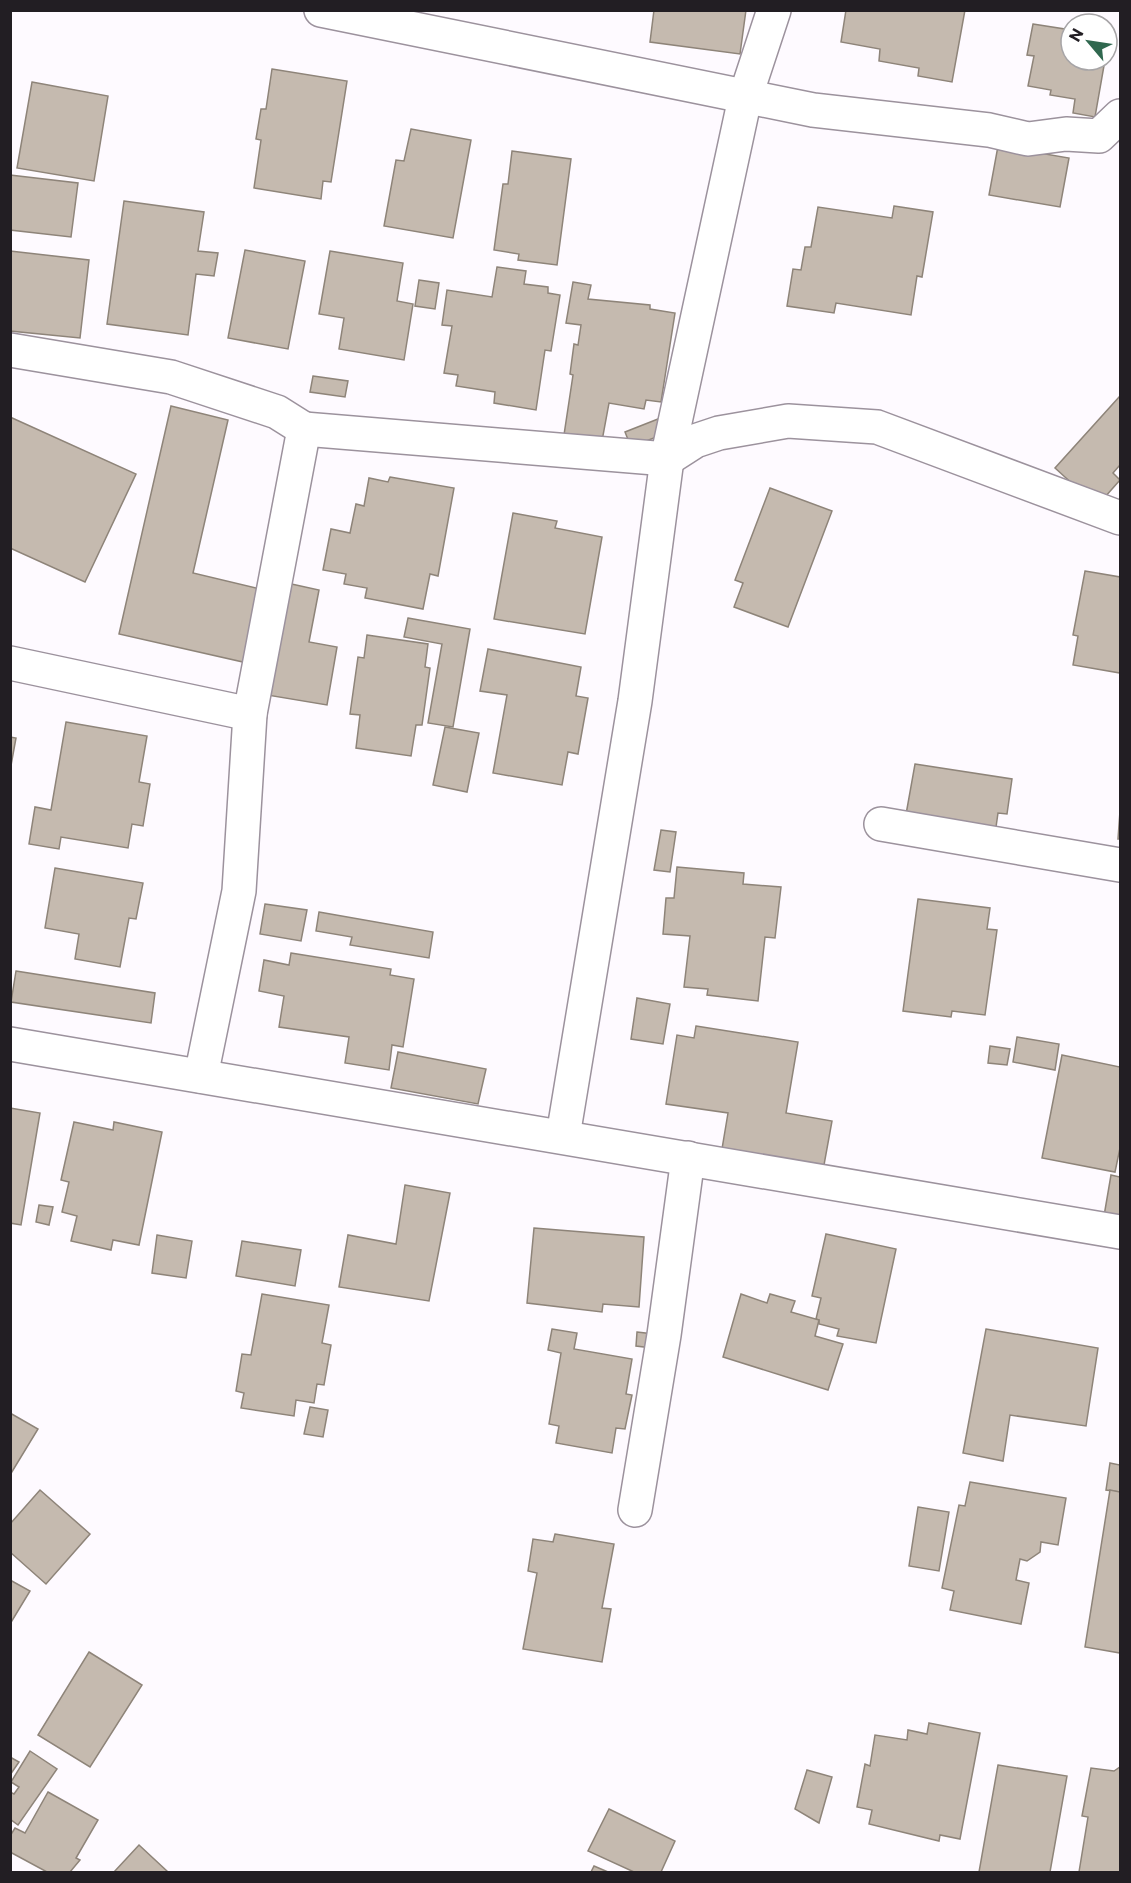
<svg xmlns="http://www.w3.org/2000/svg" width="1131" height="1883" viewBox="0 0 1131 1883" font-family="Commissioner,sans-serif">
<style>
.building{fill:#c5baaf;stroke:#8e8479;stroke-width:1.5}
.lines{fill:none;stroke-linecap:round;stroke-linejoin:round}
.minor-casing{stroke:#9c929d;stroke-width:36}
.minor{stroke:#fff;stroke-width:33}
</style>
<rect width="100%" height="100%" fill="#fefaff"/>
<g class="building">
<path d="M654,10H746L740,54L650,42Z"/>
<path d="M846,10H965L952,82L918,76L919,68L879,61L880,49L841,42Z"/>
<path d="M1033,24L1071,30V60H1105L1095,117L1073,113L1075,99L1050,95L1051,90L1028,86L1034,56L1027,55Z"/>
<path d="M272,69L347,81L331,182L323,181L321,199L254,188L261,140L256,139L261,109H266Z"/>
<path d="M32,82L108,96L94,181L17,168Z"/>
<path d="M411,129L471,140L453,238L384,226L396,160L404,161Z"/>
<path d="M998,146L1069,158L1060,207L989,195Z"/>
<path d="M512,151L571,159L557,265L518,260L519,254L494,250L503,184H508Z"/>
<path d="M10,175L78,183L71,237L10,230Z"/>
<path d="M124,201L204,212L198,251L218,253L214,276L196,274L188,335L107,324Z"/>
<path d="M894,206L933,212L922,277L917,276L911,315L836,303L834,313L787,306L793,269L801,270L805,247H811L818,207L892,218Z"/>
<path d="M245,250L305,261L288,349L228,338Z"/>
<path d="M10,251L89,260L80,338L10,331Z"/>
<path d="M330,251L403,263L397,301L413,304L404,360L339,349L344,318L319,314Z"/>
<path d="M497,267L526,271L524,284L548,287V293L560,295L551,351L545,350L536,410L494,403L495,392L456,386L458,375L444,373L452,326L442,325L447,290L492,297Z"/>
<path d="M419,280L439,283L435,309L415,306Z"/>
<path d="M573,282L591,285L588,299L650,305V309L675,313L661,402L646,400L644,409L609,403L602,441L564,435L573,375L570,374L574,344L578,345L581,325L566,323Z"/>
<path d="M313,376L348,381L345,397L310,392Z"/>
<path d="M1120,396V465L1113,473L1120,480L1097,506L1055,468Z"/>
<path d="M171,406L228,420L193,573L260,589L243,662L119,634Z"/>
<path d="M10,417L136,474L85,582L10,548Z"/>
<path d="M663,417L669,432L631,447L625,432Z"/>
<path d="M390,477L454,488L438,576L430,574L423,609L365,598L367,588L344,584L346,574L323,570L331,529L350,533L356,504L364,506L369,478L388,482Z"/>
<path d="M770,488L832,511L788,627L734,607L743,583L735,580Z"/>
<path d="M513,513L557,521L555,528L602,537L585,634L494,619Z"/>
<path d="M1085,571L1120,577V673L1073,665L1078,636L1073,635Z"/>
<path d="M287,583L319,590L309,642L337,647L327,705L267,695Z"/>
<path d="M408,618L470,629L453,727L428,723L442,644L404,637Z"/>
<path d="M367,635L428,644L425,667L430,668L422,725H416L411,756L356,748L360,715L350,714L358,657L364,658Z"/>
<path d="M488,649L581,667L576,696L588,698L578,754L568,752L562,785L493,773L507,695L480,691Z"/>
<path d="M66,722L147,736L139,782L150,784L143,826L132,824L128,848L61,837L59,849L29,844L35,807L51,810Z"/>
<path d="M445,727L479,733L467,792L433,785Z"/>
<path d="M10,737L16,738L10,771Z"/>
<path d="M915,764L1012,779L1007,814L998,813L995,834L905,820Z"/>
<path d="M1120,811V839H1118Z"/>
<path d="M661,830L676,832L670,872L654,870Z"/>
<path d="M677,867L744,873L743,884L781,887L775,938L765,937L758,1001L707,995L708,989L684,987L690,936L663,934L666,898H674Z"/>
<path d="M55,868L143,883L136,919L129,918L120,967L75,959L79,934L45,928Z"/>
<path d="M918,899L990,908L987,929L997,930L985,1015L952,1011L951,1017L903,1011Z"/>
<path d="M265,904L307,910L301,941L260,934Z"/>
<path d="M319,912L433,932L429,958L350,945L352,937L316,931Z"/>
<path d="M291,953L391,969L390,975L414,979L403,1047L392,1045L389,1070L345,1063L349,1037L279,1027L284,996L259,991L264,960L289,965Z"/>
<path d="M16,971L155,993L151,1023L11,1002Z"/>
<path d="M637,998L670,1004L663,1044L631,1039Z"/>
<path d="M696,1026L798,1042L786,1113L832,1121L824,1165L722,1149L728,1113L666,1104L677,1035L694,1038Z"/>
<path d="M1017,1037L1059,1044L1055,1070L1013,1062Z"/>
<path d="M990,1046L1010,1049L1007,1065L988,1063Z"/>
<path d="M398,1052L486,1069L478,1104L391,1088Z"/>
<path d="M1062,1055L1120,1067V1148L1115,1172L1042,1158Z"/>
<path d="M10,1108L40,1113L21,1225L10,1223Z"/>
<path d="M74,1122L113,1130L114,1122L162,1132L139,1245L113,1240L111,1250L71,1241L77,1216L62,1212L69,1182L61,1180Z"/>
<path d="M1111,1175L1120,1177V1219L1104,1216Z"/>
<path d="M405,1185L450,1193L429,1301L339,1287L348,1235L396,1244Z"/>
<path d="M39,1205L53,1207L49,1225L36,1222Z"/>
<path d="M534,1228L644,1237L639,1307L603,1304L602,1312L527,1303Z"/>
<path d="M826,1234L896,1249L876,1343L837,1336L839,1329L819,1324V1320L816,1319L821,1298L812,1296Z"/>
<path d="M157,1235L192,1241L186,1278L152,1273Z"/>
<path d="M242,1241L301,1250L295,1286L236,1276Z"/>
<path d="M262,1294L329,1305L322,1343L331,1345L324,1385L317,1384L314,1403L296,1400L294,1416L241,1408L244,1393L236,1391L242,1354L251,1355Z"/>
<path d="M741,1294L767,1303L770,1294L795,1301L791,1312L819,1320L815,1336L843,1344L828,1390L723,1357Z"/>
<path d="M552,1329L577,1333L574,1349L632,1359L626,1394L632,1395L625,1429L616,1428L612,1453L556,1443L559,1426L549,1424L561,1353L548,1350Z"/>
<path d="M986,1329L1098,1348L1086,1426L1010,1415L1003,1461L963,1453Z"/>
<path d="M637,1332L662,1335L660,1349L636,1346Z"/>
<path d="M310,1407L328,1410L323,1437L304,1434Z"/>
<path d="M10,1413L38,1429L10,1475Z"/>
<path d="M1110,1463L1120,1465V1492L1106,1490Z"/>
<path d="M970,1482L1066,1498L1058,1545L1041,1542L1040,1552L1027,1561L1020,1559L1016,1580L1029,1583L1021,1624L950,1610L954,1591L942,1588L959,1505L965,1506Z"/>
<path d="M40,1490L90,1534L46,1584L10,1552V1524Z"/>
<path d="M1110,1490L1120,1492V1653L1085,1647Z"/>
<path d="M918,1507L949,1512L939,1571L909,1566Z"/>
<path d="M555,1534L614,1544L602,1608L611,1609L602,1662L523,1649L537,1573L528,1571L533,1539L553,1542Z"/>
<path d="M10,1580L30,1591L10,1624Z"/>
<path d="M89,1652L142,1685L90,1767L38,1735Z"/>
<path d="M929,1723L980,1733L960,1839L940,1835L939,1841L869,1824L872,1810L857,1807L865,1764L870,1766L875,1735L907,1740L908,1730L927,1734Z"/>
<path d="M30,1751L57,1769L18,1825L10,1819V1792L14,1794L19,1787L11,1782Z"/>
<path d="M10,1757L19,1762L10,1775Z"/>
<path d="M998,1765L1067,1776L1050,1872H979Z"/>
<path d="M1120,1767V1872H1079L1088,1817L1082,1816L1091,1768L1114,1771Z"/>
<path d="M807,1770L832,1777L819,1823L795,1809Z"/>
<path d="M48,1792L98,1820L76,1858L80,1860L70,1872H47L10,1852V1836L15,1828L25,1833Z"/>
<path d="M609,1809L675,1841L661,1872H634L588,1851Z"/>
<path d="M139,1845L168,1872H114Z"/>
<path d="M594,1866L608,1872H591Z"/>
</g>
<g class="lines">
<defs>
<g id="minor">
<path d="M321,10L813,110L989,130L1028,139L1066,134L1099,136L1120,116"/>
<path d="M10,350L171,377L277,412L304,429L250,714L239,891L201,1076"/>
<path d="M304,429L667,459L695,441L719,433L788,421L877,427L1120,518"/>
<path d="M10,663L250,714"/>
<path d="M881,824L1120,865"/>
<path d="M10,1044L1120,1232"/>
<path d="M563,1136L635,701L667,459L745,98L774,10"/>
<path d="M635,1510L664,1335L688,1158"/>
</g>
</defs>
<use href="#minor" class="minor-casing"/>
<use href="#minor" class="minor"/>
</g>
<rect width="1131" height="1883" fill="none" stroke="#221e23" stroke-width="24"/>
<g transform="translate(1089 42) rotate(299)"><circle r="28" fill="#ffffff" stroke="#a7a5a7" stroke-width="1.5"/>
<path d="M0-4.5L10 22L0 15L-10 22Z" fill="#30684f"/>
<text y="-9" font-size="16" font-weight="bold" text-anchor="middle" fill="#221e23">N</text>
</g>
</svg>
